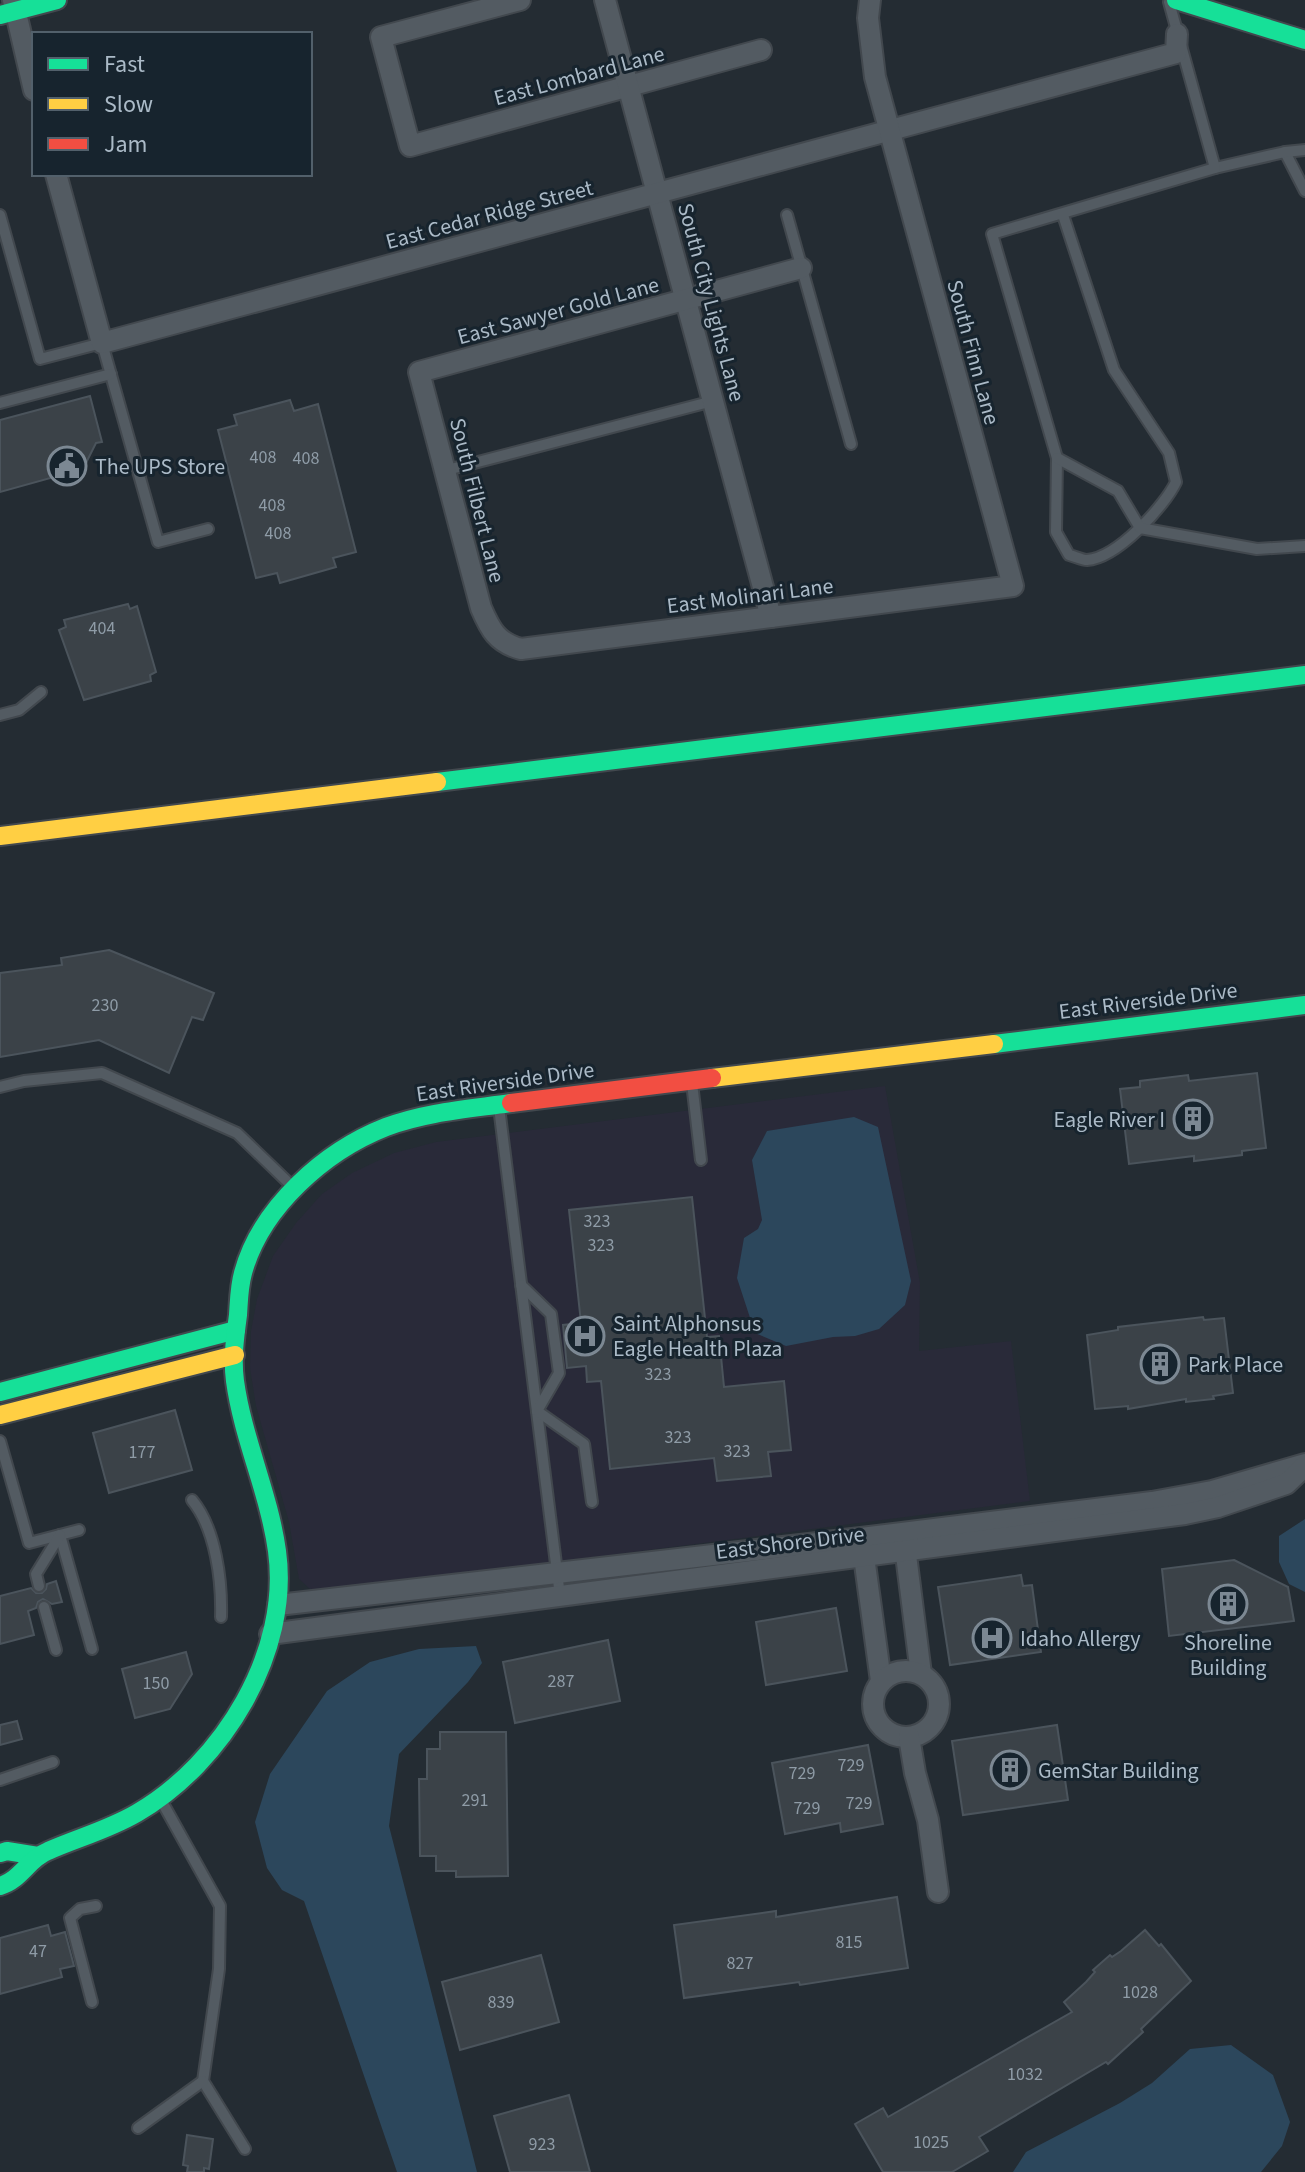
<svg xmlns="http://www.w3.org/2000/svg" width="1305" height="2172" viewBox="0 0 1305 2172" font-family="'Source Sans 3',sans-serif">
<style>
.medical{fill:#292a39}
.water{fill:#2c475c}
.building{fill:#3b4248;stroke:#4b545c;stroke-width:2}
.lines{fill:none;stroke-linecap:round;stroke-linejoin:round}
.lane-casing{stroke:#42484e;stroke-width:14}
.street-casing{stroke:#42484e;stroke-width:24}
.fast-casing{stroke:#42484e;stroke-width:22}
.slow-casing{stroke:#42484e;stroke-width:22}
.jam-casing{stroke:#42484e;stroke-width:22}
.lane{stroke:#535b62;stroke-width:10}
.street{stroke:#535b62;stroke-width:20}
.fast{stroke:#16e098;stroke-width:18}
.slow{stroke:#ffcf43;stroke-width:18}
.jam{stroke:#f24e42;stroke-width:18}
.labels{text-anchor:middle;stroke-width:6;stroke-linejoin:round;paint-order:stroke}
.number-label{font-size:18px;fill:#8f9ca7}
.street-label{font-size:22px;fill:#abbac7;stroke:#17242e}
.poi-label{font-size:22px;fill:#abbac7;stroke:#17242e;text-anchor:start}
</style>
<rect width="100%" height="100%" fill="#242c33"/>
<path class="medical" d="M885,1086L920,1283L919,1351L1011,1341L1030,1501L321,1592L310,1589L299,1579L289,1522L256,1406L250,1368L251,1331L257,1299L273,1256L296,1223L322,1194L352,1173L394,1153L436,1142Z"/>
<g class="water">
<path d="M854,1117L878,1127L911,1281L905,1305L879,1329L855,1336L833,1337L786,1346L755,1333L737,1278L744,1238L758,1229L762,1220L752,1160L767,1131Z"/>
<path d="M1305,1519V1592L1289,1584L1279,1562V1536Z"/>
<path d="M476,1646L482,1663L468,1682L399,1754L389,1826L477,2172H397L304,1901L282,1890L267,1868L255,1822L270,1774L327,1691L370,1662L419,1649Z"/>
<path d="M1231,2045L1273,2075L1290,2122L1282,2146L1261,2172H1013L1026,2152L1120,2103L1152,2083L1190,2049Z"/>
</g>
<g class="building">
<path d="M90,396L102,442L96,443L83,469L0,492V420Z"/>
<path d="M290,400L294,411L318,404L356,552L333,558L336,567L280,583L277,573L256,578L218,430L237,425L234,415Z"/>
<path d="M128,604L130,609L137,606L156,672L150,675L151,681L84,700L59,630L66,627L64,620Z"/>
<path d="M109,950L214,993L203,1020L192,1017L169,1073L99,1040L0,1057V973L62,965L61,958Z"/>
<path d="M1257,1073L1266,1148L1242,1151V1155L1194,1161V1156L1129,1164L1120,1089L1140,1087V1081L1188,1075L1189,1081Z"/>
<path d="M692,1197L707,1337L719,1336L724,1387L784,1381L791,1450L768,1452L771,1476L717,1481L714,1458L610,1469L601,1381L587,1382L586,1366L567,1368L563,1325L581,1323L569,1210Z"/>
<path d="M1203,1317L1204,1320L1224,1318L1233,1393L1213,1396L1214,1399L1186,1402V1399L1128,1409V1406L1095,1409L1087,1335L1118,1330V1327Z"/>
<path d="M175,1410L192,1470L109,1493L93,1433Z"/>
<path d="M1234,1560L1288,1587L1294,1621L1169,1636L1162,1569Z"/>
<path d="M1021,1575L1023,1586L1032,1585L1041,1652L950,1665L938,1587Z"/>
<path d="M56,1581L62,1602L52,1604L43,1599L38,1602L36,1608L28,1611L34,1635L0,1644V1596L31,1588L36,1593H42L46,1589L47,1584Z"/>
<path d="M836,1608L847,1671L766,1685L756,1622Z"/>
<path d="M608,1640L620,1701L515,1723L503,1662Z"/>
<path d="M186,1652L192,1674L170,1709L135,1718L122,1669Z"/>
<path d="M17,1721L22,1739L0,1745V1725Z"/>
<path d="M1057,1725L1068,1800L963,1815L952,1741Z"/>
<path d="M440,1732H506L508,1876L456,1877V1871H436V1856H420L419,1779H427V1749H440Z"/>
<path d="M868,1745L883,1824L841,1832L840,1823L785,1834L772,1763Z"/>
<path d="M897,1897L908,1968L800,1985L799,1982L684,1998L674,1925L776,1911V1917Z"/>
<path d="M48,1925L51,1936L65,1932L74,1966L60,1969L62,1977L0,1994V1938Z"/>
<path d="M1145,1930L1159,1946L1161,1944L1191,1981L1141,2029L1143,2032L1108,2064L1106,2062L979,2137L988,2151L952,2172H883L855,2124L883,2108L888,2117L1072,2012L1064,2002L1086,1982L1095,1972L1093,1970L1110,1955L1112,1957L1121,1951Z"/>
<path d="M541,1955L559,2022L460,2050L442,1982Z"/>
<path d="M569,2095L590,2172H510L494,2116Z"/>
<path d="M187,2135L213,2139L209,2169L204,2168V2172H187L188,2166L183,2165Z"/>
</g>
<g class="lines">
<defs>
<g id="lane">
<path d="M1285,152L1305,191"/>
<path d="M1215,168L1285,152L1305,150"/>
<path d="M0,215L40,359L102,343L158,542L208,529"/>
<path d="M787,215L851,444"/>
<path d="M1063,215L1114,370L1169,453L1176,482C1164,507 1117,558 1087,560C1082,560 1074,556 1069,555L1056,532L1057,458L992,234L1215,168L1169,2"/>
<path d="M0,403L111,374"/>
<path d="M1057,458L1118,491L1140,528L1257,549L1305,546"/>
<path d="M447,470L713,401"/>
<path d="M0,715L19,710L41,692"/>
<path d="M692,1083L701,1160"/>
<path d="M0,1087L24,1081L102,1073L237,1133L293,1187"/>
<path d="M499,1107L560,1596"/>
<path d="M521,1285L551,1314L559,1373L537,1411L584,1444L592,1502"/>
<path d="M0,1441L29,1543L79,1530"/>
<path d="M192,1500C216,1529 222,1581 221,1617"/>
<path d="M60,1535L92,1649"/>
<path d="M39,1586L36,1574L60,1535"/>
<path d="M44,1607L56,1650"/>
<path d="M0,1780L53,1762"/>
<path d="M161,1800L220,1906L219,1969L203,2081L245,2149"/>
<path d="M92,2002L70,1918L80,1909L96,1906"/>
<path d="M138,2128L203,2081"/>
</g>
<g id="street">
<path d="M13,0L34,90"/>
<path d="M520,0L381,37L410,146L761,50"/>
<path d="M605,0L771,617"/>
<path d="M56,174L102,343L1176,53L1177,34"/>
<path d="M801,268L419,372L481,608C490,629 497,643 521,649L1013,586L875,77L868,18L870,0"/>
<path d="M904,1539L921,1674"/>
<path d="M862,1542L881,1681"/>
<path d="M278,1605L861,1538L1152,1502L1212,1491L1305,1464"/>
<path d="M270,1634L1185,1514L1218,1507L1286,1484L1305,1466"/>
<circle cx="906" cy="1704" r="33"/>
<path d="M909,1737L915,1773L928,1820L938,1892"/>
</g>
<g id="fast">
<path d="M1176,0L1305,40"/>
<path d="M0,15L57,0"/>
<path d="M437,782L1305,675"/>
<path d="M994,1044L1305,1005"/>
<path d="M0,1392L236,1330"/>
<path d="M0,1853L7,1851L38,1856"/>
<path d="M0,1886C21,1880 28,1859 48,1851C77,1838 108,1830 137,1813C223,1763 291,1652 277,1551C269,1493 243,1439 235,1381C232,1359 235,1337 238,1315C239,1301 239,1287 243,1273C261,1207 325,1151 386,1127C426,1112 469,1109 511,1103"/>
</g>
<g id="slow">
<path d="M0,836L437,782"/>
<path d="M712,1078L994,1044"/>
<path d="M0,1415L235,1355"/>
</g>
<path id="jam" d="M511,1103L712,1078"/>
</defs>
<use href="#lane" class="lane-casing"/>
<use href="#street" class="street-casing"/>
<use href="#fast" class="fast-casing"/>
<use href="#slow" class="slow-casing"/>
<use href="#jam" class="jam-casing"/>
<use href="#lane" class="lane"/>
<use href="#street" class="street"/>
<use href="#fast" class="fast"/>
<use href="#slow" class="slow"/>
<use href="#jam" class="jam"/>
</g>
<defs>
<symbol id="civic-ring" viewBox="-11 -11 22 22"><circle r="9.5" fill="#17242e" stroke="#7c8893" stroke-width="1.5"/><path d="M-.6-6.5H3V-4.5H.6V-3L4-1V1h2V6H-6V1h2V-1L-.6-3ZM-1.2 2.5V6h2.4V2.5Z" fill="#7c8893"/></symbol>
<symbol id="building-ring" viewBox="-11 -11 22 22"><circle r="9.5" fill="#17242e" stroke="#7c8893" stroke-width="1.5"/><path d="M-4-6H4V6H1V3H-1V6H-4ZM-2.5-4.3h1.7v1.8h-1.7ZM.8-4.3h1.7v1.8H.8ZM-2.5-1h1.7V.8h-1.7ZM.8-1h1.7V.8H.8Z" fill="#7c8893"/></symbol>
<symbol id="hospital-ring" viewBox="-11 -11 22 22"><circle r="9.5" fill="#17242e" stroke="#7c8893" stroke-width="1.5"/><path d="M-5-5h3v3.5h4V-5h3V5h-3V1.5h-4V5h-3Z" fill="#7c8893"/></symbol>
</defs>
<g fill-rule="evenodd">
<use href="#civic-ring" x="45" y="444" width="44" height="44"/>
<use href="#building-ring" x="1171" y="1097" width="44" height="44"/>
<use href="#hospital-ring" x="563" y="1314" width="44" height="44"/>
<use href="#building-ring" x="1138" y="1342" width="44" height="44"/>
<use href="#building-ring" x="1206" y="1582" width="44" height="44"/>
<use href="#hospital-ring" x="970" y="1616" width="44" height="44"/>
<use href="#building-ring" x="988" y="1748" width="44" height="44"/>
</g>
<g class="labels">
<g class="number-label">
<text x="263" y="463">408</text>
<text x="306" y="464">408</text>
<text x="272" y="511">408</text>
<text x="278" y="539">408</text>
<text x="102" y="634">404</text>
<text x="105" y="1011">230</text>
<text x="597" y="1227">323</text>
<text x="601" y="1251">323</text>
<text x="658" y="1380">323</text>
<text x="678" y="1443">323</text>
<text x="737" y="1457">323</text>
<text x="142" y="1458">177</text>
<text x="561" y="1687">287</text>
<text x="156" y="1689">150</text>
<text x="851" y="1771">729</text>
<text x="802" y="1779">729</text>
<text x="475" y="1806">291</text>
<text x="859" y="1809">729</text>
<text x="807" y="1814">729</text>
<text x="849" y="1948">815</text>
<text x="38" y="1957">47</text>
<text x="740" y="1969">827</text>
<text x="1140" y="1998">1028</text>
<text x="501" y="2008">839</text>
<text x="1025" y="2080">1032</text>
<text x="931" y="2148">1025</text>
<text x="542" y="2150">923</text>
</g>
<g class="street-label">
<text transform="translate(579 75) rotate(-15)" y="8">East Lombard Lane</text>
<text transform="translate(489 214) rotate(-15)" y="8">East Cedar Ridge Street</text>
<text transform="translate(712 302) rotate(75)" y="8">South City Lights Lane</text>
<text transform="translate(558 310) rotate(-15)" y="8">East Sawyer Gold Lane</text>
<text transform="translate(974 352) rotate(75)" y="8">South Finn Lane</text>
<text transform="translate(478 500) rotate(76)" y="8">South Filbert Lane</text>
<text transform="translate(750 595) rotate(-7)" y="8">East Molinari Lane</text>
<text transform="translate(1148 1000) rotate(-7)" y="8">East Riverside Drive</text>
<text transform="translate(505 1081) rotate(-8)" y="8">East Riverside Drive</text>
<text transform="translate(790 1542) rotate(-7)" y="8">East Shore Drive</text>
</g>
<g class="poi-label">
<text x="95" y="474">The UPS Store</text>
<text x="1165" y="1127" text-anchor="end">Eagle River I</text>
<text x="613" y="1331">Saint Alphonsus<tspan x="613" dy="25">Eagle Health Plaza</tspan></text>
<text x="1188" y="1372">Park Place</text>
<text x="1020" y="1646">Idaho Allergy</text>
<text x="1228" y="1650" text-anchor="middle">Shoreline<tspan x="1228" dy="25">Building</tspan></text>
<text x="1038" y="1778">GemStar Building</text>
</g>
</g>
<rect x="32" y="32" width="280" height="144" fill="#17242e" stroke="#52606b" stroke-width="2"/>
<rect x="48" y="58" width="40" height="12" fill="#16e098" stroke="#52606b" stroke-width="2"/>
<text x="104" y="72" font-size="24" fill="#abbac7">Fast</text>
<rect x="48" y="98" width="40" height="12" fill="#ffcf43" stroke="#52606b" stroke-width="2"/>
<text x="104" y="112" font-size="24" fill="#abbac7">Slow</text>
<rect x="48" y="138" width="40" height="12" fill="#f24e42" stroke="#52606b" stroke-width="2"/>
<text x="104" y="152" font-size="24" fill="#abbac7">Jam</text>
</svg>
